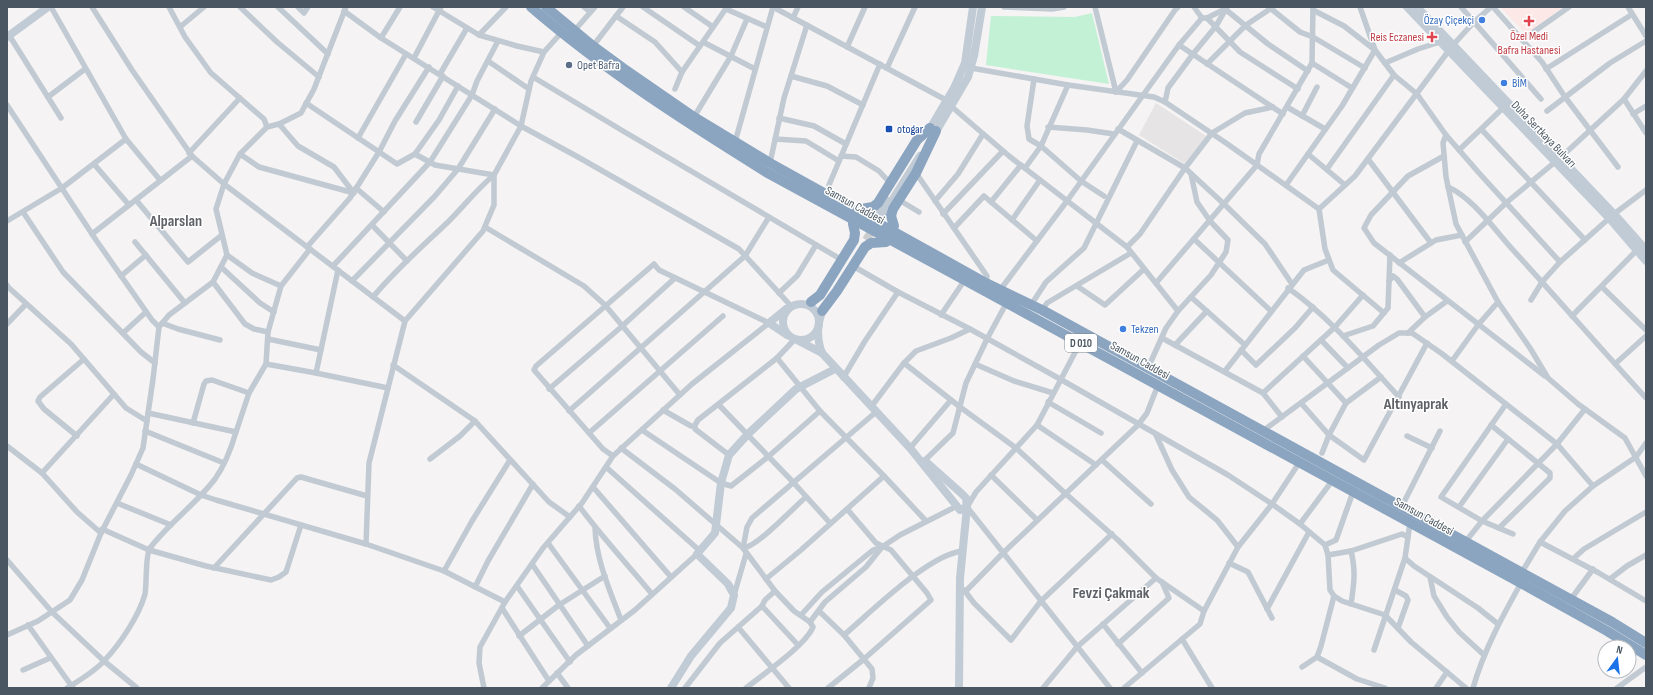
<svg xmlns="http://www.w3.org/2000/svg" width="1653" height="695" viewBox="0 0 1653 695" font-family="'Sofia Sans Condensed',sans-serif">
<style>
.education{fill:#e6e4e5}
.medical{fill:#fce8e6}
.green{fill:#c3f1d5}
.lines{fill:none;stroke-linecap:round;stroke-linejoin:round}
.secondary-tunnel{stroke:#caccce;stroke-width:8;stroke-dasharray:8 4;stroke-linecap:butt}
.street{stroke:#c1cad2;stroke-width:5.5}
.secondary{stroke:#c1cbd6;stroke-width:8}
.highway{stroke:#8ba5c1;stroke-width:10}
.shop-dot{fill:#3f7fe0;stroke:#fff;stroke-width:1.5}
.health-dot{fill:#e0444e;stroke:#fff;stroke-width:1.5}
.service-dot{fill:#5c6f8a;stroke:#fff;stroke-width:1.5}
.transit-dot{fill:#1a4fb4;stroke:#fff;stroke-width:1.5}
.labels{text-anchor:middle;stroke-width:3;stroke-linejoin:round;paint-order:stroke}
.shield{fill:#fff;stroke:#808990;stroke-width:1}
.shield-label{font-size:11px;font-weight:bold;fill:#4a5661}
.shop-label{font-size:12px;fill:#366cbe;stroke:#fff;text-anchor:start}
.health-label{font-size:12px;fill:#be3a42;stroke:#fff}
.service-label{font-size:12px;fill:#4e5e75;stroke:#fff;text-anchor:start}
.transit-label{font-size:12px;fill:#164399;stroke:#fff;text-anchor:start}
.street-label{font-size:12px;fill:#4a5661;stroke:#fff}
.district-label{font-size:16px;font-weight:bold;fill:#5f6368;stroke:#fff}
</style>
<rect width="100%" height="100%" fill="#f5f3f3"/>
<path class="education" d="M1156,103L1206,136L1185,164L1139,135Z"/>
<path class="medical" d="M1500,7H1563L1526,34Z"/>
<path class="green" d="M1092,13L1109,84L986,65L991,16L1075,17Z"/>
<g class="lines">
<path class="secondary-tunnel" d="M866,240L875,226"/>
<g class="street">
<path d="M51,7L126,139L160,180"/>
<path d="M92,7L132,70L192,156L224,184L405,321"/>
<path d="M169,7L185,37L211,73L264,119L267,127"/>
<path d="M240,7L277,42L319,77"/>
<path d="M278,7L328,54"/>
<path d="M298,7L304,13L308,7"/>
<path d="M433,7L479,35L517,46L544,52"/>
<path d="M584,7L590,12"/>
<path d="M643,7L700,46"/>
<path d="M684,7L713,27"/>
<path d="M773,7L946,100L952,107L1009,156L1127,247L1178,311"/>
<path d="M1004,7L1052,9L1064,7"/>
<path d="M1095,7L1116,92"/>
<path d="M1194,7L1202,18H1207L1225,9"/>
<path d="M1461,7L1541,99"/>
<path d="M1493,7L1542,62L1565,97L1618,167"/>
<path d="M1628,7L1646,36"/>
<path d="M1270,8L1300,32L1313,37L1365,68"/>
<path d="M726,9L767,27"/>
<path d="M1225,9L1268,44L1308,71"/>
<path d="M1313,10L1344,26L1375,50L1394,75L1417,94L1446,135L1479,173L1560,262"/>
<path d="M344,11L381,38L521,126L578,157L739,249L791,306"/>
<path d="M616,16L655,42L682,72"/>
<path d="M793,18L798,7"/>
<path d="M1207,18L1240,52L1298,89"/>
<path d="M180,27L204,7"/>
<path d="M574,31L595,7"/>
<path d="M9,35L61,118"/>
<path d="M479,35L506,7"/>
<path d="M381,38L400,7"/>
<path d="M1522,40L1569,7"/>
<path d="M703,42L755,69"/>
<path d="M1179,45L1283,114"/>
<path d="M593,46L623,7"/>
<path d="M847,47L865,7"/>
<path d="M414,58L441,7"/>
<path d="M488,61L529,89"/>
<path d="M1312,63L1352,88"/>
<path d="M1385,63L1418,49L1440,42"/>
<path d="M1207,64L1246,25L1273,7"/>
<path d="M887,68L915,7"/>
<path d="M971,68L1068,85L1154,97L1165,102L1226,143L1319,209"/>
<path d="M1546,69L1631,15"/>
<path d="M440,74L467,28"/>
<path d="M791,76L827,86L863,105"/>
<path d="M533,77L623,131L842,260"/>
<path d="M1068,85L1041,146L1081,181L1104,196"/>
<path d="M675,89L682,72L727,7"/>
<path d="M1116,92L1127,80L1175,10L1178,7"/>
<path d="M48,97L85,69"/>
<path d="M1624,99L1646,133"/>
<path d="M1165,102L1168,88L1193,54L1216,26L1227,7"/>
<path d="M306,103L397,164L415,154L439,120L458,86"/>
<path d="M7,105L96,240L152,320L159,327"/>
<path d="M1287,107L1325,129"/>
<path d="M1547,111L1610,63L1646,41"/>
<path d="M1633,114L1646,106"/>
<path d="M1302,116L1317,87"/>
<path d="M694,117L731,56L747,19"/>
<path d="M779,118L814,126L846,144"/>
<path d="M416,122L443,76"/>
<path d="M279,124L298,146L334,167L353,192"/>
<path d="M1048,127L1087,130L1114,134"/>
<path d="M1118,129L1185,168L1224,204L1265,244L1292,284"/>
<path d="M1482,130L1585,240"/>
<path d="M1446,135L1443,143L1446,177L1456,224L1498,302L1530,348L1548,378L1578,404L1625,438L1646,476"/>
<path d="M358,138L406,54"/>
<path d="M775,139L806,141L839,161"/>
<path d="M735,142L773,7"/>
<path d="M1459,150L1503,108"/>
<path d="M189,153L240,98"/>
<path d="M240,154L259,167L354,193"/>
<path d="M415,154L435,165L494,175"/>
<path d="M1308,154L1345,185"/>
<path d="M841,156L856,157L879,171L890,183"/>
<path d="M1444,156L1408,176L1371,215L1364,228L1374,243L1545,376"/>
<path d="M1560,158L1624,99L1646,71"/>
<path d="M1368,159L1431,243"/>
<path d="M770,163L784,98L807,25"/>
<path d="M94,164L129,205"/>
<path d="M1025,168L1041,146L1029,139L1027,126L1034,79"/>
<path d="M1327,169L1394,75"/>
<path d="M916,173L987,276L986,283"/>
<path d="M829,185L880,64"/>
<path d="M1286,185L1342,106L1375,50L1360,7"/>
<path d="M1448,187C1473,198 1494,229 1513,250C1558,299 1601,349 1646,398"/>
<path d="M356,188L384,212"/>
<path d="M136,200L188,262L222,235"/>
<path d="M899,200L919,212"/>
<path d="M935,201L958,174L983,134"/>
<path d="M991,202L1021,165"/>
<path d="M23,212L63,272L141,352L155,363"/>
<path d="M943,214L1003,151"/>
<path d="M1012,220L1040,180"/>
<path d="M7,221L62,188L126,139"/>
<path d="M372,225L407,261"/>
<path d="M485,227L584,286L605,305L680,395"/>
<path d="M954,228L984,196L1037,241"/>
<path d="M92,234L192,156"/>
<path d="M1194,239L1271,311"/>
<path d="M135,242L185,303"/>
<path d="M1465,242L1506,203L1555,162"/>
<path d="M307,247L350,198L379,152L395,121L429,67"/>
<path d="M1127,247L1140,234L1185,168L1212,133L1245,113L1273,107"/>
<path d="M227,255L252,273L281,286"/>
<path d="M1399,263L1436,240L1462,235"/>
<path d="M333,266L430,162L472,95L477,81L498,41"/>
<path d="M853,266L898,292L970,329L1060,379L1228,475L1272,504L1300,524L1325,545L1328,555L1330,590L1334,596L1342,601L1385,615L1411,642L1466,688"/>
<path d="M221,267L260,303L274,312"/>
<path d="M121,276L146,255"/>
<path d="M352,281L435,196L458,169L495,109"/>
<path d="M1389,281L1393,276L1397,279L1425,317"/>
<path d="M213,282L245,324L254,329L268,332"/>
<path d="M1156,283L1257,165L1259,154L1312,63L1313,7"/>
<path d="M7,285L8,287L71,344L126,408L147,421"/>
<path d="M1077,286L1105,305L1144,269"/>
<path d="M1602,287L1646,330"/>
<path d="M1288,288C1331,318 1364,359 1399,397"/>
<path d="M1000,290L1067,201L1179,45L1202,18"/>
<path d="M779,293L797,276L816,245"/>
<path d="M373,297C396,269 423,246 449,221C464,206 477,189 494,175"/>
<path d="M1191,297L1245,345"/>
<path d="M1531,300L1542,282L1560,262L1614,214L1646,190"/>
<path d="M1031,305L1046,282L1084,248L1137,141"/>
<path d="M1042,310L1047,303L1131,253"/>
<path d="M1384,313L1333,270L1325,249L1319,209L1355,176L1453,45L1474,22L1491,7"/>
<path d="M941,315L962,284"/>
<path d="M1572,316L1637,250"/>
<path d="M162,323L178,329L220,340"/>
<path d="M7,324L26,304"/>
<path d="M123,333L146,312"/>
<path d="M1408,333L1425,317L1447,301"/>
<path d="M1343,336L1373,326L1388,308L1390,255"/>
<path d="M1162,338L1263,393L1282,417"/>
<path d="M268,339L321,350"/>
<path d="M1321,340L1348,368"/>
<path d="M1080,343L1037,425L976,492L967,507L1110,688"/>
<path d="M1175,345L1207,311"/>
<path d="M1241,350L1256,365L1295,328L1313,307"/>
<path d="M1303,356L1346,403"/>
<path d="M777,358L820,411L884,476L926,521"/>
<path d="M1452,361L1478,325L1498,302"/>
<path d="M904,363L960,407L1016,448L1066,494L1118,540L1156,578L1204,611"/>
<path d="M266,364L316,373L338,270"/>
<path d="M975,364L1014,381L1053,393"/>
<path d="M1615,364L1646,336"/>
<path d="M393,365L475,421L549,502L570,517"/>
<path d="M1148,368L1166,328L1178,311L1211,275L1226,252L1228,240L1210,221L1197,202L1191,174"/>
<path d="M1225,371L1304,270L1329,260"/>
<path d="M316,373L388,388"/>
<path d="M843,378L865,341L898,292"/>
<path d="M549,389L620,328L675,278"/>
<path d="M1263,393L1335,327L1363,295"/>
<path d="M1048,402L1101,433"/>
<path d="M1301,403L1329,435L1364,460L1427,343"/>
<path d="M1506,404L1441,497L1482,521L1513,534"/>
<path d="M719,405L793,482L830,523"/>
<path d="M871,407L904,363L916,351L951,338L970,329"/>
<path d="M663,410L691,426"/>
<path d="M569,411L745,256L769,217"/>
<path d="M148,413L236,432L249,393L266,364L268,332L281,286L310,249"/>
<path d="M193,423L204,384L206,381L212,380L249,393"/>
<path d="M1037,425L1096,465"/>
<path d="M1491,425L1550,473V478L1499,528"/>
<path d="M642,430L721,483L731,486L769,456L820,411"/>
<path d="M1264,430L1379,345L1399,333H1412L1441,353L1557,444L1593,486"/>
<path d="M145,431L224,463"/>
<path d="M589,433L723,316"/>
<path d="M1156,435L1172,470L1189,497L1217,520L1238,547"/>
<path d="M77,436L44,409L38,401L40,397L84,359"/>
<path d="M1407,436L1432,448"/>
<path d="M7,446L42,473L77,512L101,533"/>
<path d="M621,448L675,489L743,548L775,591L794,611L810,622L813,627C806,645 762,675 746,688"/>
<path d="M910,448L951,400"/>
<path d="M1322,453L1329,435L1346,403L1381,377"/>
<path d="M729,455L695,429V425L698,420L777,358L795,339"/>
<path d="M430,459L460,436L475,421"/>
<path d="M1102,460L1151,504"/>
<path d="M923,462L953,433L966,383L987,339L1007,302"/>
<path d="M136,464L201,495L216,500L366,544L444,571L505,602"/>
<path d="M606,467L700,551"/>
<path d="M42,473L114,394"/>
<path d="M991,475L1037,520"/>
<path d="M593,487L671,577"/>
<path d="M806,497C793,508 757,547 743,548L747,527L752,518L876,412"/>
<path d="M117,503L171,525"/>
<path d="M579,506C602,537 628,565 652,594"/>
<path d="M1402,506L1440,431"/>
<path d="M1459,507L1508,439"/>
<path d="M1300,524L1332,481"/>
<path d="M595,528C596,560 610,591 621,620"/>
<path d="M102,529L149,550L206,566L271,580L279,577L286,572L301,525"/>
<path d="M1466,541L1482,521L1557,444L1585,409"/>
<path d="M1540,542L1599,573L1646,601"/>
<path d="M548,543L610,628"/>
<path d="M366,544L369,463L405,321L483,231L494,205V175L521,126L531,81L544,52L561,33"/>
<path d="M1325,545L1336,540L1353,492"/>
<path d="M1328,555L1351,551L1402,534L1408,537"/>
<path d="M1405,558L1414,566L1478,608L1498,624"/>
<path d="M1573,559L1584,549L1646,512"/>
<path d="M7,560L52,612L104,661L137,688"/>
<path d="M1229,563L1248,572L1272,618"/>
<path d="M532,564L588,646"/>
<path d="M214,568L297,478L301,477L367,496"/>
<path d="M444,571L472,521L510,460"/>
<path d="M1522,572L1540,542L1565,511L1593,486L1636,457L1646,443"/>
<path d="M1430,577L1434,596L1447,617L1459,632L1484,655"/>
<path d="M766,579L801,550L884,476"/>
<path d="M1610,579L1627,566L1646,555"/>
<path d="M517,586L570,662"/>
<path d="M475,587L488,561L533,484"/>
<path d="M964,590L974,603L1011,640L1041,601L1112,534"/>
<path d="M1395,590L1406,596L1408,600L1398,628"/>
<path d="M965,592L1003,553L1138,425L1147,413L1158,385"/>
<path d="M734,595L746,554"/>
<path d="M1571,599L1593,569"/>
<path d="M1351,604C1354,584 1356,571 1351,551"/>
<path d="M762,606L798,645"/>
<path d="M502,608L549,681"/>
<path d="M1267,609L1309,532"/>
<path d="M819,611L844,635L872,669L873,678L869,688"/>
<path d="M801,615L822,592L873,550L882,547L900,535L957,506"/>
<path d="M810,622L825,602L866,567L882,547"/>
<path d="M1103,624L1142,673"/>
<path d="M28,625L73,688"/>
<path d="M738,627L789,688"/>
<path d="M7,635L38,621L70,600L82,580L101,533L131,475L143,448L153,379L159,327L169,315L213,282L227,255L216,209L224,184L240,154L267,127L279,124L301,113L314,89L346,7"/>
<path d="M844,635C871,612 929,554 963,551"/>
<path d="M519,636L559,605L605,576"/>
<path d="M1182,639L1212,688"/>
<path d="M1118,644L1169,598L1162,582"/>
<path d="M1374,650L1405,558L1410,523"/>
<path d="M1317,657L1357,679L1385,688"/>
<path d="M1302,667L1317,657L1321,646L1334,596"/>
<path d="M23,670L50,658"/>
<path d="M557,673L568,688"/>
<path d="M67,688C80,680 94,672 104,661C120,644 139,616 145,594C147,584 145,555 150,548C169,523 196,504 215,479C225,465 231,449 236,432"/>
<path d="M484,688L479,663L480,647L505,602L543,548L582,503L613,456L692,384L769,323L659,270L654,264L536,366L534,370L603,449L613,456"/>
<path d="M542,688L576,655L635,610L697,554"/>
<path d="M685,688L720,643L762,606L765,600L775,591"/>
<path d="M828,688L864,659L931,600L927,593L891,550L876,543L847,509"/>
<path d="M1043,688L1077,647L1156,578"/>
<path d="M1124,688L1200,624L1204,611L1238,547L1272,504L1299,463"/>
<path d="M1436,688L1447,672"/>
<path d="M1473,688C1484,650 1502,617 1521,583"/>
<path d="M1617,688L1646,667"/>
</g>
<g class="secondary">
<path d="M1407,7L1609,218L1646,261"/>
<path d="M1417,7L1614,214L1646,250"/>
<path d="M7,37L48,7"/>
<path d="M928,132L954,88L965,63L973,7"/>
<path d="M934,135L968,77L974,56L982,7"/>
<path d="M877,212L885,199"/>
<path d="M883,215L920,156"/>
<circle cx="801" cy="322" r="18"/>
<path d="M825,306C817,320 816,338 822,353L910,448L960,510L967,507"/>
<path d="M786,309L769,323L787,335"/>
<path d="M797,340L822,353"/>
<path d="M925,461L961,493L966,498L967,507L960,578L959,688"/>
<path d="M671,688L691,656L731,608L734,595L728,584L697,554L715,533L721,483L729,455L748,434L796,389L835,369"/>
</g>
<g class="highway">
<path d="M531,7C604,70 684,121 766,172L1521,583L1607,631L1646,655"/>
<path d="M546,7L593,46L623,68L694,117L770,163L986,283L1042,310L1612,622L1646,643"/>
<path d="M861,209L873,207L878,203L917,140L930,128"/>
<path d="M894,226L891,216L893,209L916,173L936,131"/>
<path d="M811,302L820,295L854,240L855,233L853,224"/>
<path d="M822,311L837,291L865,247L871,243L886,242"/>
</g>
</g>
<g class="shop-dot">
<circle cx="1482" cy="20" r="4"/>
<circle cx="1504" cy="83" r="4"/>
<circle cx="1123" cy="329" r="4"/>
</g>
<g class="health-dot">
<path d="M1527 15h4v4h4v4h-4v4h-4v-4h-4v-4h4z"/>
<path d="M1430 31h4v4h4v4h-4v4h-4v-4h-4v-4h4z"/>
</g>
<circle class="service-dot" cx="569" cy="65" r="4"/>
<rect class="transit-dot" x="885" y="125" width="8" height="8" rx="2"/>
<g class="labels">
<rect class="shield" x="1065" y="334" width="32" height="18" rx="3"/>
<g class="shield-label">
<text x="1081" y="347">D 010</text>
</g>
<g class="shop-label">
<text x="1474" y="24" text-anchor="end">Özay Çiçekçi</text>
<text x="1512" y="87">BİM</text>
<text x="1131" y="333">Tekzen</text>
</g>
<g class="health-label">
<text x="1529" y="40">Özel Medi<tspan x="1529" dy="14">Bafra Hastanesi</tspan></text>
<text x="1424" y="41" text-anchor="end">Reis Eczanesi</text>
</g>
<g class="service-label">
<text x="577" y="69">Opet Bafra</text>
</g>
<g class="transit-label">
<text x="897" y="133">otogar</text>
</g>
<g class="street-label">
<text transform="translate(1544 134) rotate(46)" y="4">Duha Sertkaya Bulvarı</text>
<text transform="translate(855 205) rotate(29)" y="4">Samsun Caddesi</text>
<text transform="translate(1140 360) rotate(29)" y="4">Samsun Caddesi</text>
<text transform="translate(1424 516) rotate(29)" y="4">Samsun Caddesi</text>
</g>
<g class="district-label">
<text x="176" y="226">Alparslan</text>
<text x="1416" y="409">Altınyaprak</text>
<text x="1111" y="598">Fevzi Çakmak</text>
</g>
</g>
<rect width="1653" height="695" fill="none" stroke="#4a5661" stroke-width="16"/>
<g transform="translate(1617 659) rotate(15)"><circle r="19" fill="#ffffff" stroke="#b7bbc0"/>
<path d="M0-3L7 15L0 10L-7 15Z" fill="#1a73e8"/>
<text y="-6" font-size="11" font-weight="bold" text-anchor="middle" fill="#4a5661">N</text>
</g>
</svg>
